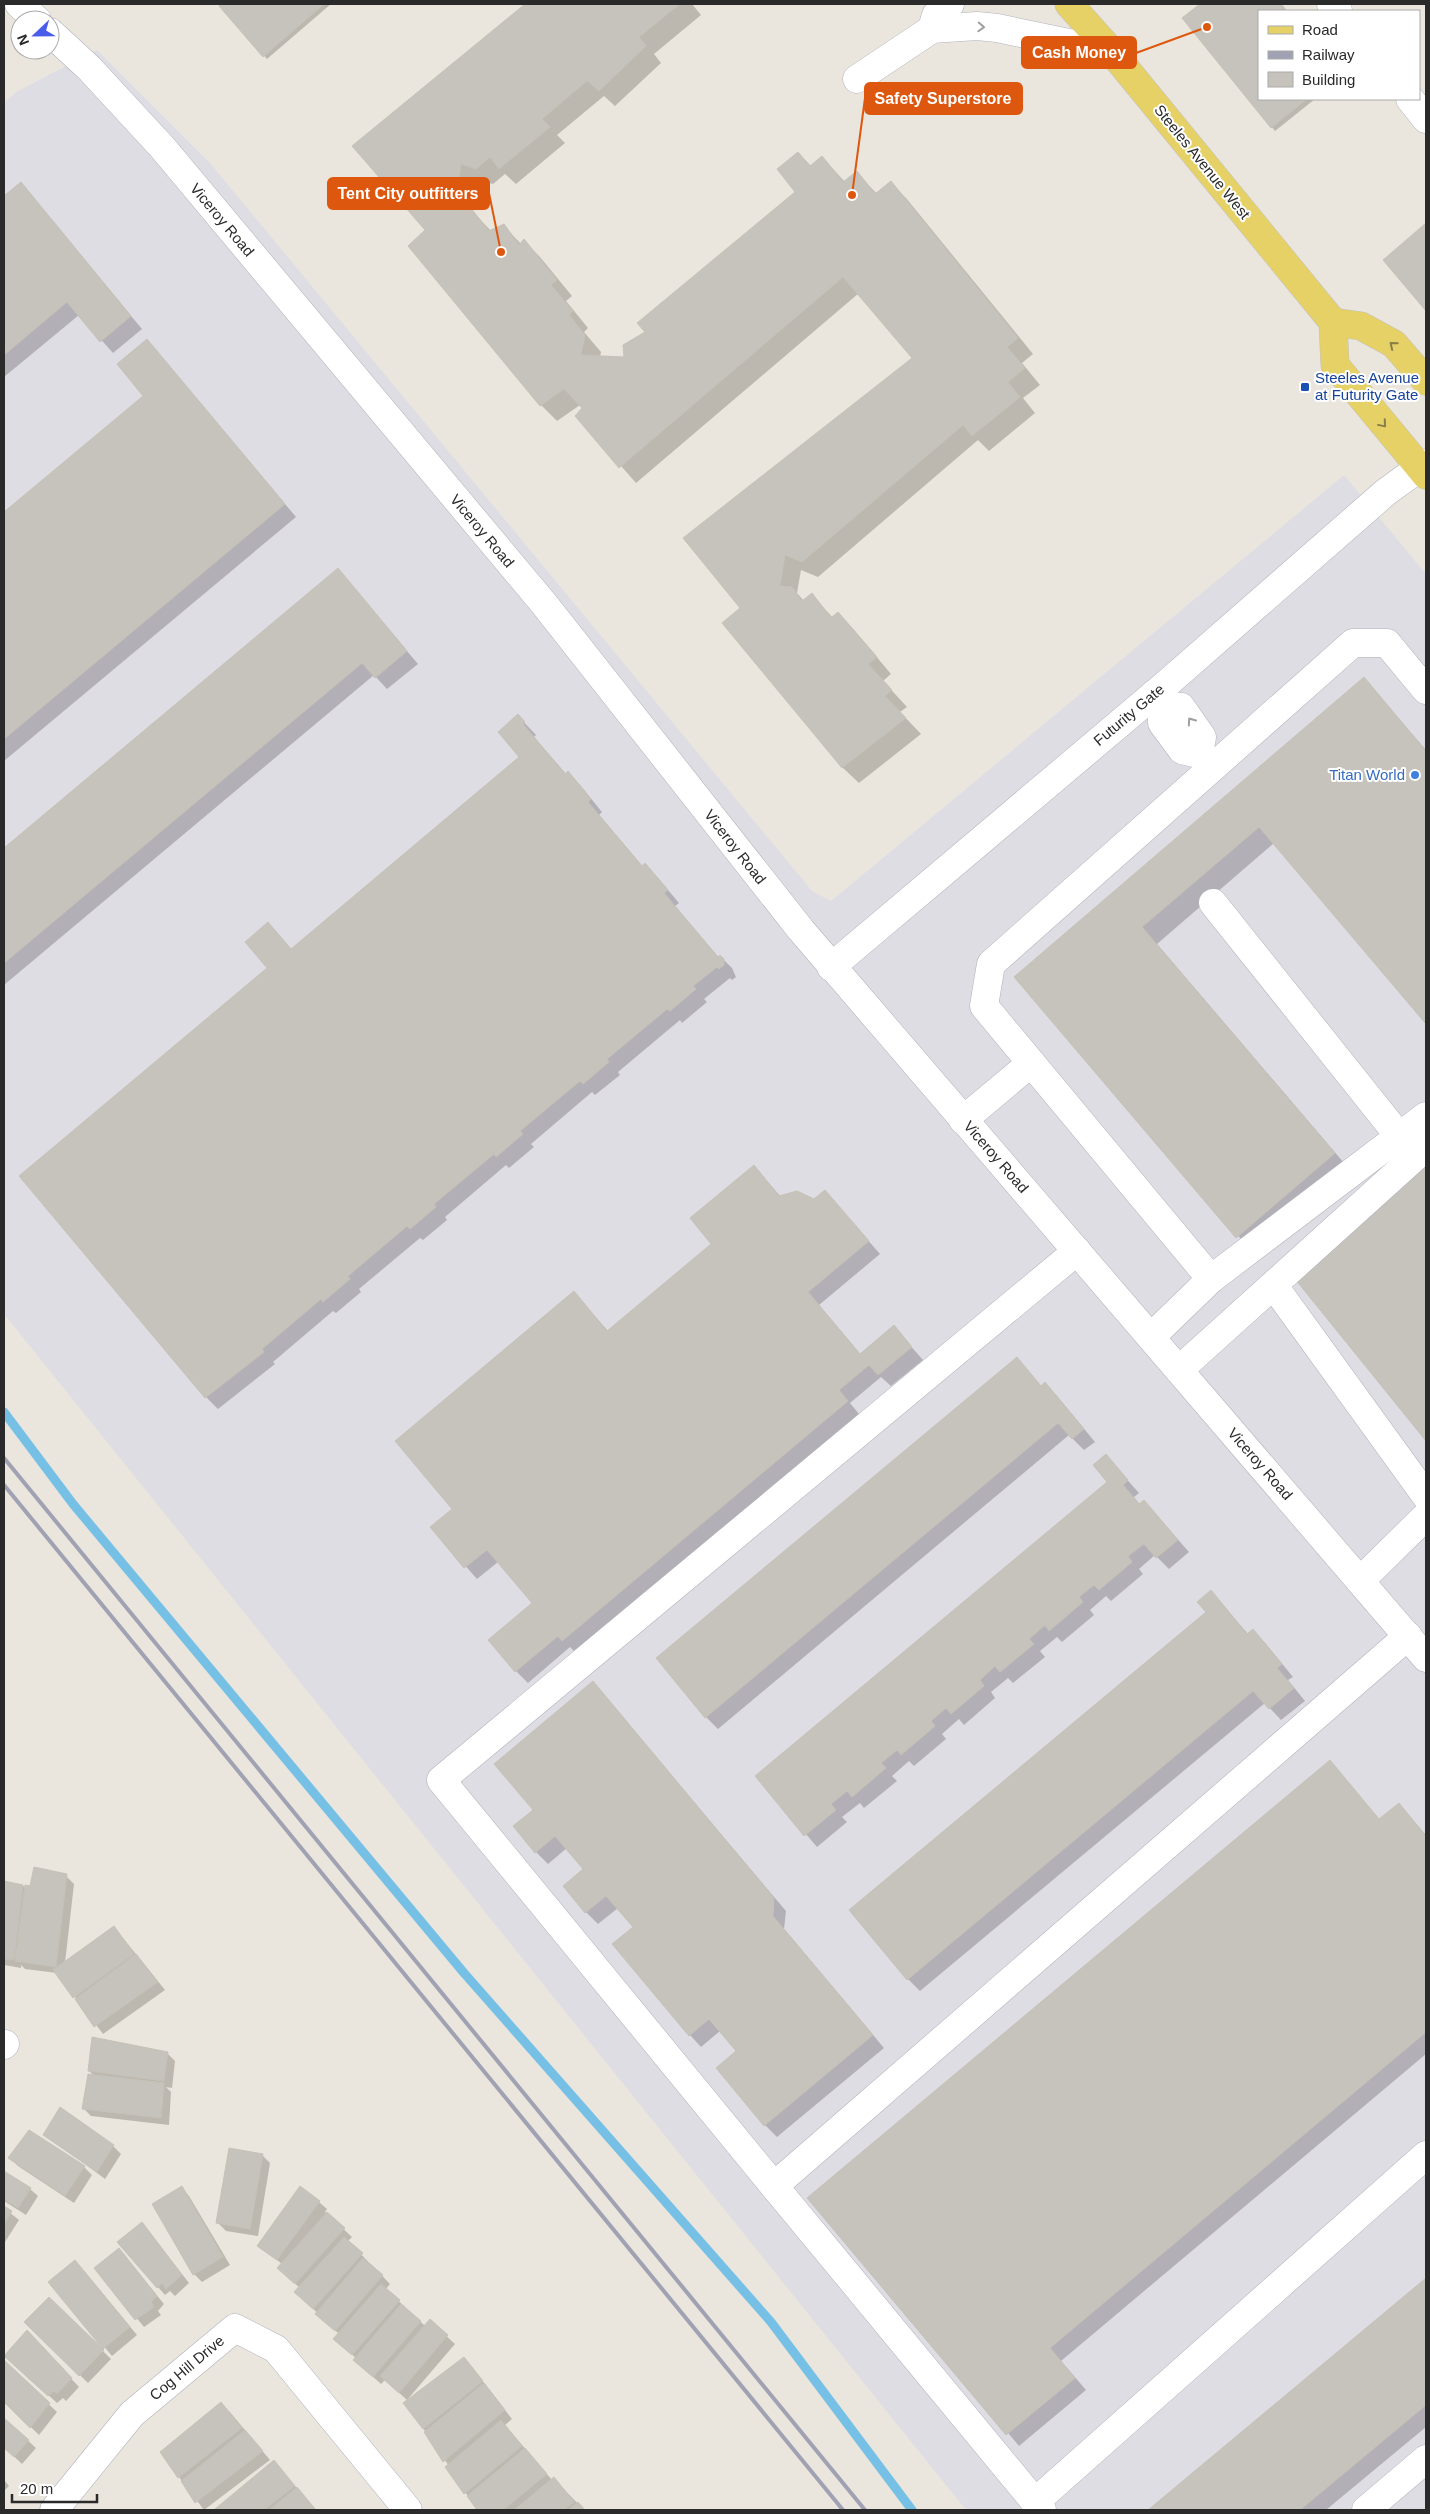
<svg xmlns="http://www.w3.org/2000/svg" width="1430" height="2514" viewBox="0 0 1430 2514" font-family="Helvetica,sans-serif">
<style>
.industrial{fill:#dfdde4}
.shadow{fill:#0003}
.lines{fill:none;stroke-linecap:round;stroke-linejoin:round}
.stream{stroke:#77c0e5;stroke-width:9}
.building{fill:#c6c2bc;stroke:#c6c2b7}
.minor-casing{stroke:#b0b2bc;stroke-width:29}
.major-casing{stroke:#c3c3c3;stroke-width:29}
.minor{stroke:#fff;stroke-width:28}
.major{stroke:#e6d167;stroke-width:28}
.rail{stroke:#a0a1b3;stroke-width:4}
.oneway{stroke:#9f9f9f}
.oneway2{stroke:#887e48}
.transit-dot{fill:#1a4fb4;stroke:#fff;stroke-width:2}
.shop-dot{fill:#3f7fe0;stroke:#fff;stroke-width:2}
.labels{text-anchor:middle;stroke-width:4;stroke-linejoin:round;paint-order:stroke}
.street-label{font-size:15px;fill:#2a2a2a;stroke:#fff}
.transit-label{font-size:15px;fill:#164399;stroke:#fff;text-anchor:start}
.shop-label{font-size:15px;fill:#366cbe;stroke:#fff;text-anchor:end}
.leader{fill:none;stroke:#de570e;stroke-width:2}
.callout-dot{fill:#de570e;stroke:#fff;stroke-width:2}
.callout{fill:#de570e;stroke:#de570e;stroke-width:2}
.callout-label{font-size:16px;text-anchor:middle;font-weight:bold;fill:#fff}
</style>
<rect width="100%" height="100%" fill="#ebe6dd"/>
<path class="industrial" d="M97,50L210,163L812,891L831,901L1344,475L1426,574V2510H966L4,1314V103L16,92Z"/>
<g class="shadow">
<path d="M224,4H331L267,59L221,6Z"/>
<path d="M527,4H692L701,15L654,54L661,63L615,106L604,96L557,135L565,143L516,184L505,174L493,184L476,179L473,212L491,231L503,225L521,244L524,241L540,257L572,296L566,301L588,328L584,332L601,352L600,357L625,358L647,332L797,192L798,153L811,166L822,157L845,182L857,173L877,194L890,183L906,198L1033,354L1022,363L1040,385L1023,398L1035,413L989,451L978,440L818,577L801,570L797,593L804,601L812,595L833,618L838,614L854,630L891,674L883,681L907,707L900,712L921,734L859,783L843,768L723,623L742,608L914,359L859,293L636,483L577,416L583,408L580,405L557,421L541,405L427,230L354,146Z"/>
<path d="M1202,4H1280L1286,11H1259V99H1315L1275,131L1184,18Z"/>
<path d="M21,184L142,329L113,353L79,315L4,377V198Z"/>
<path d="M1426,224V309L1385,260Z"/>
<path d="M147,340L296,517L4,761V514L145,396Z"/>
<path d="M338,570L418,664L387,689L374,675L4,985V849Z"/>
<path d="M1364,679L1426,750V1022L1274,843L1157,944L1350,1170L1253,1253L1016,977Z"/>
<path d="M518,716L536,735L534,737L566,774L568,773L580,785L602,812L599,815L643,867L645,865L657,877L679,903L675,906L719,958L720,956L732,968L736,977L732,980L730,978L704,999L707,1002L682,1023L680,1020L618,1072L620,1075L595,1095L592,1092L531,1144L534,1147L509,1168L506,1165L445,1217L447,1220L423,1240L420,1238L359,1289L361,1292L336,1313L333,1311L273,1362L275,1364L218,1409L206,1397L269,968L268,924L292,950L521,757Z"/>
<path d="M1426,1163V1439L1292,1274Z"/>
<path d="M754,1166L781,1197L814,1201L825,1191L880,1254L819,1305L861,1355L894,1327L923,1360L891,1386L881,1377L850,1403L859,1414L575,1652L570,1647L528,1683L516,1671L533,1604L498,1562L477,1579L432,1528L454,1509L574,1293L609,1332L713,1244Z"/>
<path d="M1016,1359L1042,1387L1045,1384L1057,1396L1095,1442L1084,1450L1069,1435L718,1729L706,1717Z"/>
<path d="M1106,1456L1139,1493L1134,1497L1140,1505L1144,1501L1189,1552L1169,1569L1155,1555L1139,1569L1143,1574L1111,1601L1106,1596L1090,1610L1094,1615L1062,1642L1057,1637L1040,1651L1045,1657L1013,1683L1008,1678L991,1692L995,1698L964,1725L959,1719L942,1734L946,1739L914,1766L909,1761L892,1776L897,1781L864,1808L860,1803L842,1817L847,1822L817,1847L757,1777L1109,1482Z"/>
<path d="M1211,1592L1249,1635L1253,1631L1265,1643L1293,1677L1288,1680L1305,1701L1281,1720L1265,1703L920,1991L908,1979L1207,1612Z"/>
<path d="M593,1683L786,1911L784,1929L884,2048L777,2137L765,2125L737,2051L720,2031L701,2047L690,2035L634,1927L618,1908L598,1924L586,1912L584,1869L567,1848L548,1864L536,1852L534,1810Z"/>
<path d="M1330,1762L1380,1820L1399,1805L1426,1835V2054L1061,2361L1086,2390L1019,2446L809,2198Z"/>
<path d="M66,1876L74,1884L65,1963L114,1927L165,1990L103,2034L57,1973L25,1969L21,1965V1968L4,1965V1882L23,1886L26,1889Z"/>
<path d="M167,2053L175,2061L172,2088L166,2087L171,2092L169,2125L91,2116L83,2108L95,2076L89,2071Z"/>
<path d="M29,2132L84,2167L92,2175L74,2203L18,2166L10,2158Z"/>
<path d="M45,2134L113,2146L121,2154L105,2179Z"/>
<path d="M262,2155L270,2163L258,2236L226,2231L218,2223Z"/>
<path d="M4,2172L30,2189L38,2196L26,2215L4,2201Z"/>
<path d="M182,2188L189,2196L230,2265L202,2282L194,2274Z"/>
<path d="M319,2202L327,2209L325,2212L352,2237L348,2241L390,2284L386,2289L425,2326L430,2321L455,2344L407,2400L385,2380L381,2384L354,2360L356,2358L343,2347L339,2334L304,2300L300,2288L286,2276L282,2264L258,2245Z"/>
<path d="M4,2208L19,2220L5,2242L4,2241Z"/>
<path d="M142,2223L189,2283L175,2296L170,2291L165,2295L119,2243Z"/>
<path d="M126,2258L164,2304L158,2311L161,2315L144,2327L96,2268Z"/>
<path d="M83,2270L137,2335L112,2356L50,2282Z"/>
<path d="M1426,2279V2427L1326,2510H1150Z"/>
<path d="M49,2298L111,2359L88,2383L26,2322Z"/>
<path d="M27,2332L79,2387L66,2401L63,2398L57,2403L5,2355Z"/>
<path d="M4,2362L57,2412L39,2435L4,2401Z"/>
<path d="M472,2367L512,2419L505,2425L552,2480L554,2479L584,2510H478L447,2467L449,2466L423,2428Z"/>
<path d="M229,2411L270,2460L204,2510L179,2477Z"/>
<path d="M4,2419L36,2448L22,2464L4,2447Z"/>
<path d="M274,2462L316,2510H218L217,2509Z"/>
<path d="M4,2480L9,2486L4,2491Z"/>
</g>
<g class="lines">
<path class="stream" d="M4,1412L73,1504L464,1973L771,2322L912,2510"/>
</g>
<g class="building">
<path d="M222,4H324L263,57L219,6Z"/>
<path d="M525,4H680L639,37L646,46L599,91L587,81L542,119L550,127L499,169L490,157L476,169L461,164L456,204L470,207L489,231L504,224L519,245L524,239L557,280L551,285L573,311L569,315L585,335L581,355L624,357L623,345L645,332L637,323L795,192L777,169L798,152L810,166L822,156L843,182L857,171L875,194L891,181L1018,338L1007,347L1025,368L1008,382L1020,397L972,436L963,425L802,562L785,555L780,586L792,587L802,601L812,593L831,618L838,612L877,657L868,664L892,690L885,696L906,718L842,768L722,623L740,608L683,538L912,358L843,277L619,468L575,416L582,408L564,389L540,406L408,246L425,230L352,146Z"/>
<path d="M1200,4H1281L1287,11H1259V99H1307L1271,128L1182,18Z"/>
<path d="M21,182L131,316L100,342L67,302L4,355V196Z"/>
<path d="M1426,223V311L1383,260Z"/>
<path d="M147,339L285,504L4,739V512L143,396L117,364Z"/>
<path d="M338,568L407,651L375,678L362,663L4,963V848Z"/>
<path d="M1364,677L1426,751V1024L1259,827L1142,927L1335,1153L1236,1238L1014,977Z"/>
<path d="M518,714L525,722L523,724L565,774L568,771L591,799L588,802L642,866L645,863L668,890L664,893L718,957L720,955L724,959V965L719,969L717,967L693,986L696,989L670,1011L667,1009L607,1059L609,1062L583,1084L580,1081L520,1131L523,1134L496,1157L494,1154L434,1204L436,1207L410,1229L407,1226L348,1276L350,1279L323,1302L321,1299L262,1349L264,1352L205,1398L19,1176L267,968L245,942L268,922L291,949L519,757L498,732Z"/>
<path d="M1426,1161V1441L1291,1274Z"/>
<path d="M754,1165L779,1196L797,1191L814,1199L825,1190L869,1241L808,1292L860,1354L894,1325L912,1347L878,1375L869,1365L839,1390L848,1401L562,1641L558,1636L515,1672L488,1640L532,1603L487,1550L464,1568L430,1527L452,1509L395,1441L574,1291L607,1331L711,1244L690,1218Z"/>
<path d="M1017,1357L1041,1386L1045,1382L1084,1429L1072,1439L1058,1423L705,1718L656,1658Z"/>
<path d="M1106,1454L1128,1480L1123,1485L1139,1504L1144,1500L1178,1540L1156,1558L1144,1544L1128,1556L1132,1562L1099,1590L1094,1585L1079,1597L1083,1602L1049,1631L1045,1625L1029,1639L1034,1644L1000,1672L995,1666L980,1680L984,1686L951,1714L946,1708L931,1721L935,1726L901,1755L897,1750L881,1763L886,1768L852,1797L847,1791L831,1804L836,1810L804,1836L755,1776L1107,1482L1093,1465Z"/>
<path d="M1211,1590L1247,1634L1253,1629L1282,1664L1277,1668L1294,1688L1269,1709L1253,1691L907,1980L849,1910L1206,1612L1197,1602Z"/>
<path d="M593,1681L774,1898L773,1916L873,2035L764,2126L716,2068L736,2051L709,2019L689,2036L612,1944L633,1927L606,1896L585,1913L563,1886L583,1869L555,1836L535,1853L513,1826L533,1810L494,1764Z"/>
<path d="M1330,1760L1379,1819L1399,1803L1426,1836V2032L1050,2348L1075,2378L1006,2435L807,2198Z"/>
<path d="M34,1867L67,1874L56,1967L15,1961L25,1885L30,1886Z"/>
<path d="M4,1881L23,1885L14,1960L4,1959Z"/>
<path d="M114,1926L134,1954L73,1998L53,1970Z"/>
<path d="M136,1954L158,1982L94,2027L75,1999Z"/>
<path d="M92,2037L168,2052L164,2081L88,2071Z"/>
<path d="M88,2074L164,2083L161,2118L82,2109Z"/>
<path d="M60,2107L114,2145L97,2172L43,2135Z"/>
<path d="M29,2130L85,2166L65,2196L8,2158Z"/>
<path d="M229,2148L263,2154L250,2229L216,2223Z"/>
<path d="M4,2171L31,2188L18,2208L4,2199Z"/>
<path d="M182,2186L223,2257L193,2275L152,2204Z"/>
<path d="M300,2186L320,2201L277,2260L257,2246Z"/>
<path d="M4,2206L12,2211L4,2224Z"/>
<path d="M327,2212L345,2228L295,2284L277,2268Z"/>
<path d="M142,2222L182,2275L166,2289L162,2283L157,2288L117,2242Z"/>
<path d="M344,2237L363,2253L313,2309L294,2292Z"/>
<path d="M119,2248L157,2296L151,2302L154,2307L135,2320L94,2268Z"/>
<path d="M363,2258L383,2275L335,2331L315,2314Z"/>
<path d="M75,2260L130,2327L103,2349L48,2282Z"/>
<path d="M1426,2278V2405L1300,2510H1148Z"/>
<path d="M381,2284L400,2300L352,2355L333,2339Z"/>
<path d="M49,2297L104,2350L79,2376L24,2322Z"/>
<path d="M401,2304L421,2321L373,2377L353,2360Z"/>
<path d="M430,2319L448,2335L399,2393L380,2376Z"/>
<path d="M27,2330L72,2378L57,2394L54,2391L48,2396L4,2356Z"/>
<path d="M464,2357L483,2381L423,2429L403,2403Z"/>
<path d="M4,2360L50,2403L30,2428L4,2402Z"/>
<path d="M484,2383L505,2410L443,2462L424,2432Z"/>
<path d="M221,2402L242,2428L178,2478L160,2452Z"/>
<path d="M4,2418L29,2440L14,2457L4,2448Z"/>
<path d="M501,2420L522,2446L464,2494L445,2467Z"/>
<path d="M245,2430L263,2451L195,2503L181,2481Z"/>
<path d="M525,2448L547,2474L503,2510H477L467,2496Z"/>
<path d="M274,2460L295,2486L264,2510H216L215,2509Z"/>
<path d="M554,2477L574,2502L564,2510H514Z"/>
<path d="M297,2487L316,2510H269Z"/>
<path d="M578,2502L585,2510H568Z"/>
</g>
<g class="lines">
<defs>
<g id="minor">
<path d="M19,4L37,20"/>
<path d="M1331,4L1338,11"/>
<path d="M932,29L936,15L950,4"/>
<path d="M50,32L89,68L162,147L545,605L801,930L1426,1658"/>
<path d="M857,79L932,29L977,26L997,28L1112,52"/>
<path d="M1410,99L1426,119"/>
<path d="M1154,694L1162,705L1181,707L1202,737L1199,754"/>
<path d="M1162,705V723L1182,750L1199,754L1211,768"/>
<path d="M1213,903L1399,1136"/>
<path d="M831,967L1164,686L1386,492L1426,463"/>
<path d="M963,1120L1031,1063"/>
<path d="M1211,1279L984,1006L991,964L1353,643H1387L1426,690"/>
<path d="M1274,1286L1426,1496"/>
<path d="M1151,1337L1211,1279L1426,1116"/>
<path d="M1179,1370L1426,1147"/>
<path d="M1360,1581L1426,1516"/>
<path d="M4,2045L5,2044"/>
<path d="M774,2186L441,1780L1077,1251"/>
<path d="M1035,2502L774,2186L1408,1636"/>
<path d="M54,2510L132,2414L235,2328L276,2349L408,2510"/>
<path d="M1042,2510L1035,2502L1426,2155"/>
<path d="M1366,2510L1426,2459"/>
</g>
<g id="major">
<path d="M1069,4L1112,52L1333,322L1335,365L1426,475"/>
<path d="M1333,322L1361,326L1394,344L1426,381"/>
</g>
</defs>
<use href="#minor" class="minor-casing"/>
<use href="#major" class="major-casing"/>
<use href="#minor" class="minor"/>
<use href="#major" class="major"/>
<g class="rail">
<path d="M4,1458L865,2510"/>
<path d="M4,1485L843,2510"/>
</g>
</g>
<defs><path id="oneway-chevron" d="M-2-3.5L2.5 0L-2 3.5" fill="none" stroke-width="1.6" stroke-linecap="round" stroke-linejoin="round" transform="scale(1.25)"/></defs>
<g class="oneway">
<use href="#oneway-chevron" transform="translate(981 27) rotate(3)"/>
<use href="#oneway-chevron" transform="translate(1191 721) rotate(-125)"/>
</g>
<g class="oneway2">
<use href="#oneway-chevron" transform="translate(1393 345) rotate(-141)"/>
<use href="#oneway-chevron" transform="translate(1383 424) rotate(50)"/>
</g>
<rect class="transit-dot" x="1300" y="382" width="10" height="10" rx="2.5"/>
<circle class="shop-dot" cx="1415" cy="775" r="5"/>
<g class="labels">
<g class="street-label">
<text transform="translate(1202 162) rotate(51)" y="5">Steeles Avenue West</text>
<text transform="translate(222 220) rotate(50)" y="5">Viceroy Road</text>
<text transform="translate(482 531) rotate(50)" y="5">Viceroy Road</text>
<text transform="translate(1129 715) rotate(-40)" y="5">Futurity Gate</text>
<text transform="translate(735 847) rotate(52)" y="5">Viceroy Road</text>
<text transform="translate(996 1157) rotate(49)" y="5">Viceroy Road</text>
<text transform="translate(1260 1464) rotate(49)" y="5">Viceroy Road</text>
<text transform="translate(187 2368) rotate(-40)" y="5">Cog Hill Drive</text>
</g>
<g class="transit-label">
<text x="1315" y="383">Steeles Avenue<tspan x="1315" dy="17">at Futurity Gate</tspan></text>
</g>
<g class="shop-label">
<text x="1405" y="780">Titan World</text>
</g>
</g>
<path class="leader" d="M1207 27L1136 53M852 195L865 98M501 252L489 193"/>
<g class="callout-dot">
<circle cx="1207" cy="27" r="5"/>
<circle cx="852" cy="195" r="5"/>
<circle cx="501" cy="252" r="5"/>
</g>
<g class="callout">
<rect x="1022" y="37" width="114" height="31" rx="5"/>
<rect x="865" y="83" width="157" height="31" rx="5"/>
<rect x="328" y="178" width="161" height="31" rx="5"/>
</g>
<g class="callout-label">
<text x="1079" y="58">Cash Money</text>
<text x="943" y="104">Safety Superstore</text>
<text x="408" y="199">Tent City outfitters</text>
</g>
<rect width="1430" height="2514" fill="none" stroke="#2a2a2a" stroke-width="10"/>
<rect x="1258" y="10" width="162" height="90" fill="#ffffff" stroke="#aaaaaa"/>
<rect x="1268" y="26" width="25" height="8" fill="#e6d167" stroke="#aaaaaa"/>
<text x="1302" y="35" font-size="15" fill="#2a2a2a">Road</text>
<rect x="1268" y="51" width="25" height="8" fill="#a0a1b3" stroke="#aaaaaa"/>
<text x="1302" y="60" font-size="15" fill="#2a2a2a">Railway</text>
<rect x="1268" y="72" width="25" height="15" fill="#c6c2bc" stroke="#aaaaaa"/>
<text x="1302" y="85" font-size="15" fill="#2a2a2a">Building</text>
<g transform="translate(35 35) rotate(248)"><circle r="24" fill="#ffffff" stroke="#aaaaaa"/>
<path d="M0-4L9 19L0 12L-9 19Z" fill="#495cec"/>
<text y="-8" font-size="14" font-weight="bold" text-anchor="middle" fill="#2a2a2a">N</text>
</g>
<path d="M12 2494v8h85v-8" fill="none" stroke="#2a2a2a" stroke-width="2.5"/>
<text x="20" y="2494" font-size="15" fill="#2a2a2a" stroke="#ffffff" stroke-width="4" paint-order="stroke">20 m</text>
</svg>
